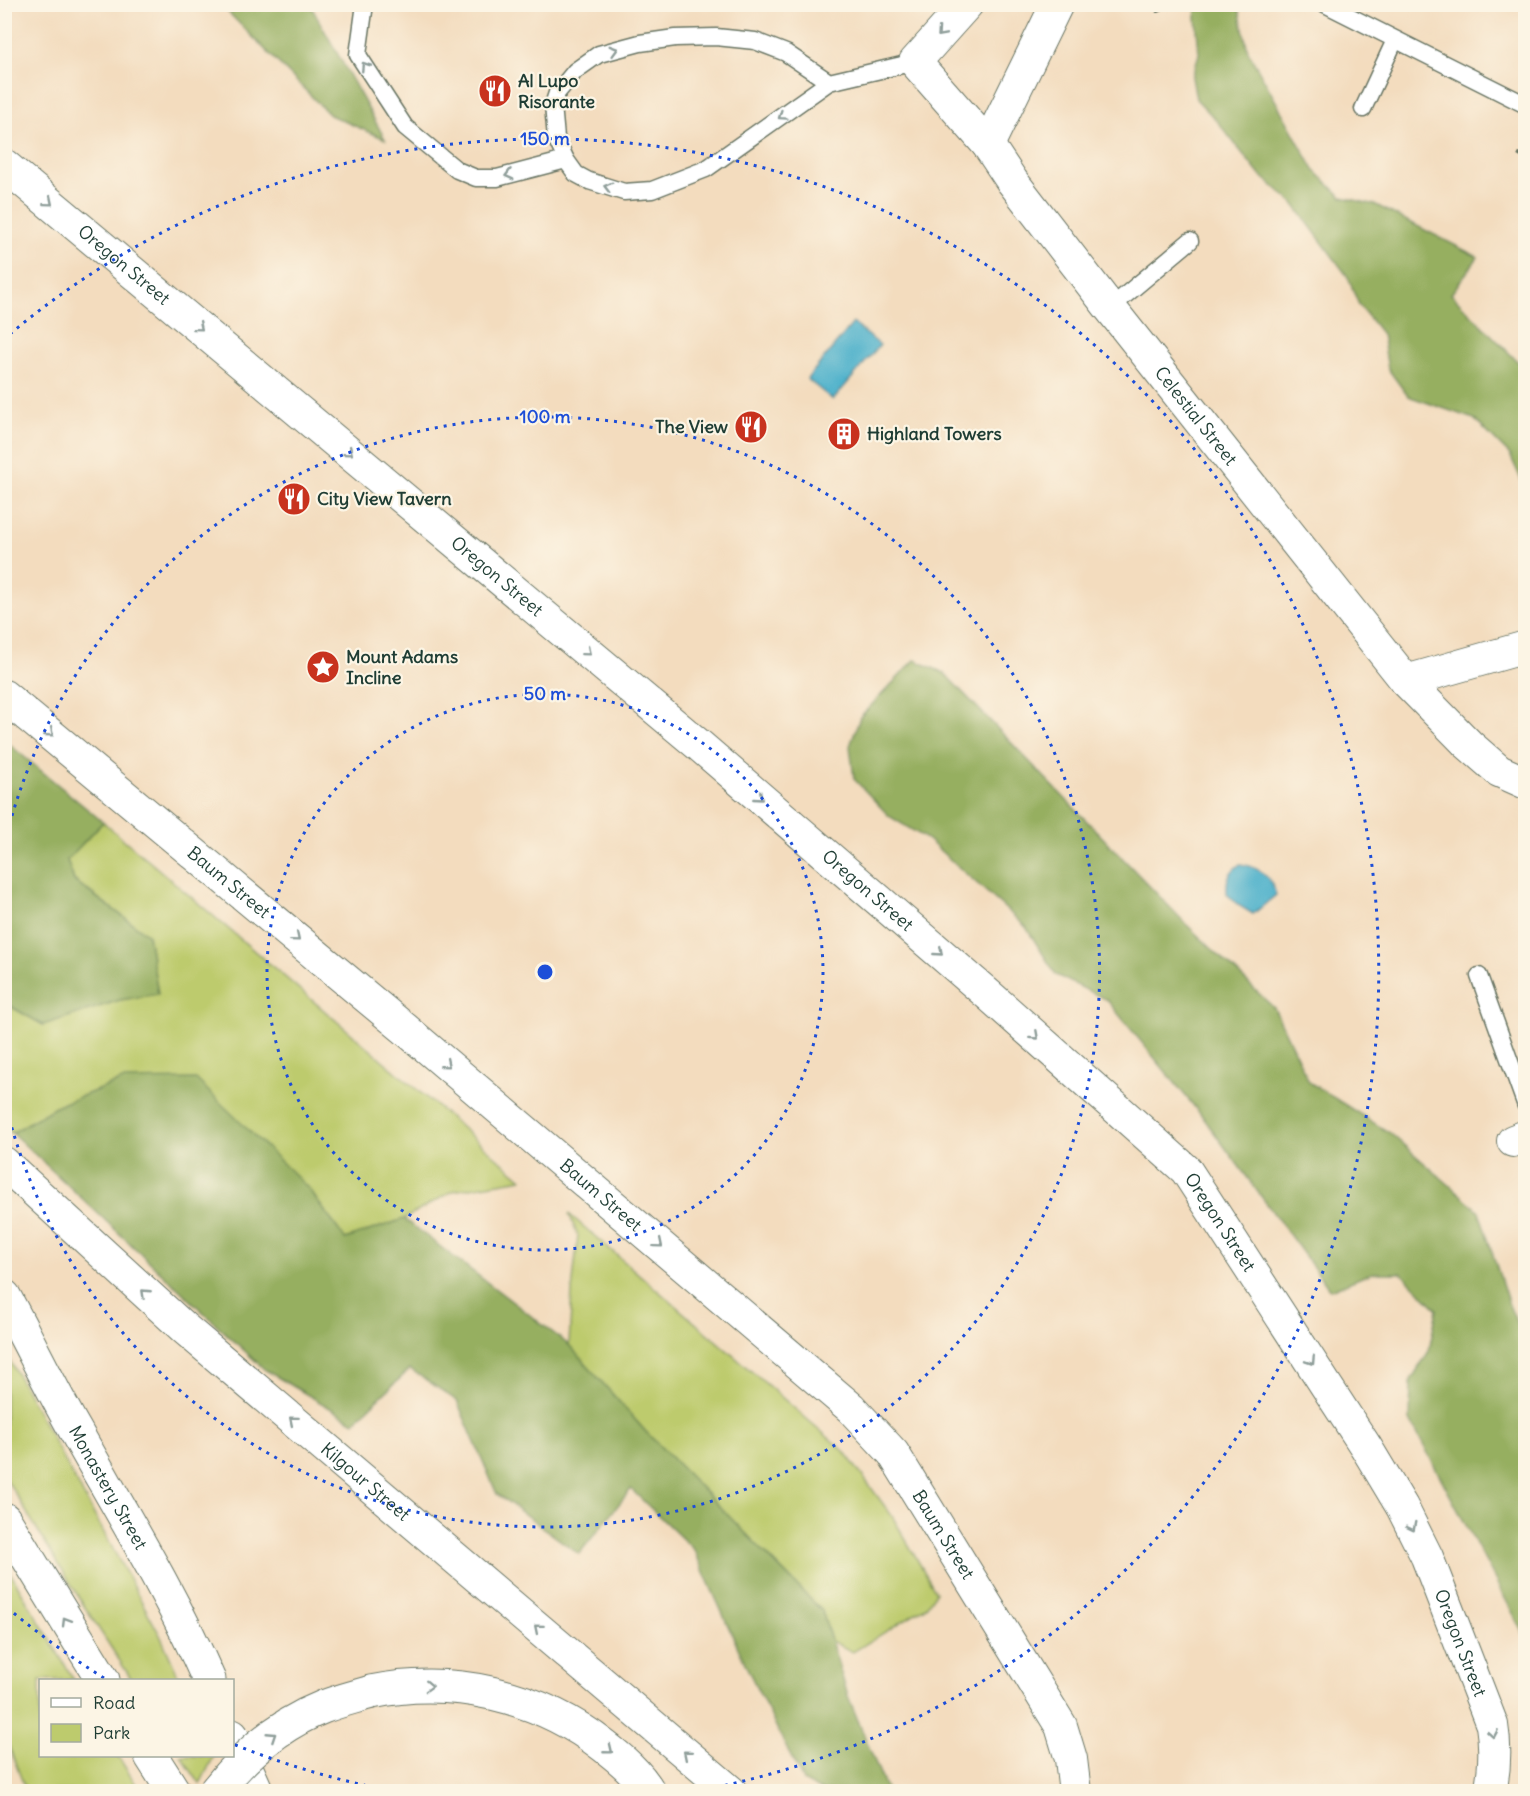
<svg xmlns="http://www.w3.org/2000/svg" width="1530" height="1796" viewBox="0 0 1530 1796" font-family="Delius,sans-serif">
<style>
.green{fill:#bdcb6d;stroke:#6e8450;stroke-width:1.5}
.forest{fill:#96af60;stroke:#5a764a;stroke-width:1.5}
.water{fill:#4cb0cb;stroke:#367680;stroke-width:1.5}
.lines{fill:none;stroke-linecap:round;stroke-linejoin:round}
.service-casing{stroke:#697564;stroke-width:19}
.minor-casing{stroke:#697564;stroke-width:34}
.tertiary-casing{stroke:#697564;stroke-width:35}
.trunk-casing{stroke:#697564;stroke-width:35}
.motorway-casing{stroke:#697564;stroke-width:35}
.path{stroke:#697564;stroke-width:4;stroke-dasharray:4.5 4.5;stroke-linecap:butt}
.service{stroke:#fff;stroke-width:16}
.minor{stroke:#fff;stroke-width:32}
.tertiary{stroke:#fff;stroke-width:33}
.trunk{stroke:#fff;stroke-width:33}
.motorway{stroke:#fff;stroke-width:33}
.motorway-bridge-casing{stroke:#697564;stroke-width:35;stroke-linecap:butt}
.motorway-bridge{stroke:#fff;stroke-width:33}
.oneway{stroke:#8f9e9a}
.ring{fill:none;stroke:#1d4ed8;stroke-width:3;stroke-dasharray:3 6}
.labels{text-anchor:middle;stroke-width:4.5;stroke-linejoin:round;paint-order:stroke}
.poi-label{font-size:18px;font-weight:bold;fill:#1f3d34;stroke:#fcf5e5;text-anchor:start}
.street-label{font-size:18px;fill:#1f3d34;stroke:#fcf5e5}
.centre{fill:#1d4ed8;stroke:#fcf5e5;stroke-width:3}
.ring-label{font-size:18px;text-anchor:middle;font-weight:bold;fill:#1d4ed8;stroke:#fcf5e5;stroke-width:4.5;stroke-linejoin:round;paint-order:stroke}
</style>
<rect width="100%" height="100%" fill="#fcf5e5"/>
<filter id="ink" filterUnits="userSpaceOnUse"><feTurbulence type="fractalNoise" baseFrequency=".0167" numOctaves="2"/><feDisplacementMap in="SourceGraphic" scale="12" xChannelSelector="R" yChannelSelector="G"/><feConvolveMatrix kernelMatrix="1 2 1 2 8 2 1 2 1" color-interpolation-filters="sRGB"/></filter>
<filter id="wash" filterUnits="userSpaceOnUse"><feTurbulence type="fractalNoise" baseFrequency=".008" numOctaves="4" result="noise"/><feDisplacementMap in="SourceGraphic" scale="24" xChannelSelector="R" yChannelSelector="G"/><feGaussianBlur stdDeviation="1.35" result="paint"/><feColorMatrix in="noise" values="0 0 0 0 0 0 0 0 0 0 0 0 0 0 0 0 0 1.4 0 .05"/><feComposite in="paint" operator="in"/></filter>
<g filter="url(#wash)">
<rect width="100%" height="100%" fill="#f3dcbe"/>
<g class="green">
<path d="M103,822L522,1179L453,1191L404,1219L345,1239L308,1188L123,1080L57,1106L12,1133L5,1127L4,1003L43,1025L120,1000L158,994L148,935L74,880L67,860Z"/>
<path d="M569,1214L844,1451L892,1516L936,1592L927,1606L853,1652L831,1641L822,1611L646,1432L569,1345L572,1291L578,1236Z"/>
<path d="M5,1352L160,1635L180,1680H132L86,1609L5,1477Z"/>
<path d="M5,1564L74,1680H40V1756H118L140,1791H26L5,1736Z"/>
<path d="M181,1756H214L200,1784Z"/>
</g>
<g class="forest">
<path d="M221,5H313L312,8L385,139L330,115Z"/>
<path d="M1195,5H1238L1248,51L1314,170L1342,197L1376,205L1478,257L1451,294L1525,369V488L1510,455L1474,419L1408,396L1388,369L1382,334L1359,305L1348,277L1293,203L1258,173L1217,121L1196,99L1192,77L1199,54Z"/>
<path d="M915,660L944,673L1188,926L1274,1008L1309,1082L1390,1133L1479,1211L1509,1305L1525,1342V1636L1410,1420L1411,1380L1429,1351L1437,1309L1401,1273H1372L1330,1290L1202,1116L1107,1000L1056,975L1026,927L927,839L889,816L854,779L850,746L860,717Z"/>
<path d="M5,741L103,822L67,860L74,881L148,935L158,994L120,1000L43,1025L5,1003Z"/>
<path d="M196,1079L308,1188L345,1239L404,1219L569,1345L646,1432L822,1611L848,1696L887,1791H822L803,1781L748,1670L694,1550L631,1489L579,1554L497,1494L457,1401L410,1369L354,1422L265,1370L12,1133L57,1106L123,1080Z"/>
</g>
<g class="water">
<path d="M853,323L880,345L833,400L807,379Z"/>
<path d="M1240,864C1258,866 1272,877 1276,895L1253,914L1238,905L1227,894C1226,879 1228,873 1240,864Z"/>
</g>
</g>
<g filter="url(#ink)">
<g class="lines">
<defs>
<g id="service">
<path d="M365,4L358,55L405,127L457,170L476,178H497L566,160"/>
<path d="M1325,4L1526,105"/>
<path d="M829,82L786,53L755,41L716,37L675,38L640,43L599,54L575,71L557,93L553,105L556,138L566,160L576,174L589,181L624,192L652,190L706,169L829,82L915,62"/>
<path d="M1363,109L1395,40"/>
<path d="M1110,308L1190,241"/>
<path d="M1479,976L1526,1106"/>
</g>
<g id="minor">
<path id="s1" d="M967,4L915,62L988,145L1012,181L1110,308L1406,681L1468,744L1499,771L1526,783"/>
<path d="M988,145L1057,4"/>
<path id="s2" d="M4,165L700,746L991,997L1186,1170L1366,1447L1402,1507L1427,1557L1492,1725C1496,1749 1495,1769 1490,1792"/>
<path d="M1406,681L1526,647"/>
<path id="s3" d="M4,696L404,1028L851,1408L893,1453L1061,1726L1071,1759L1075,1792"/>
<path d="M1513,1141L1526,1136"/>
<path id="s4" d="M4,1163L185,1329L731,1792"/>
</g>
<g id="tertiary">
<path id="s5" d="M4,1296C28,1340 50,1386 75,1430C121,1512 171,1593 209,1680"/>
<path d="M232,1736L257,1792"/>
</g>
<g id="trunk">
<path d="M4,1519L103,1680"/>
<path d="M151,1756L174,1792"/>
</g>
<path id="motorway" d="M371,1692C452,1675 539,1695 604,1746C621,1759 638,1773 649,1792"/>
</defs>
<use href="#service" class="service-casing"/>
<use href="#minor" class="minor-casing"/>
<use href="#tertiary" class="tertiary-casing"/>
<use href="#trunk" class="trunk-casing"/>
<use href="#motorway" class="motorway-casing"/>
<g class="path">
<path d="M1151,4L1157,11L1177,4"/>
<path d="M1519,157L1526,144"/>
</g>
<use href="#service" class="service"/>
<use href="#minor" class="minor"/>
<use href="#tertiary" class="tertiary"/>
<use href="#trunk" class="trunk"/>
<use href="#motorway" class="motorway"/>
<defs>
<path id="motorway-bridge" d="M215,1792C243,1756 280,1724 323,1707C338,1701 355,1697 371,1692"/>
</defs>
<use href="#motorway-bridge" class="motorway-bridge-casing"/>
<use href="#motorway-bridge" class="motorway-bridge"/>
</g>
<defs><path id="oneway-chevron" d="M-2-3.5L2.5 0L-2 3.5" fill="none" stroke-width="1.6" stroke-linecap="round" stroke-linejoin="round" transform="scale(1.5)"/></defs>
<g class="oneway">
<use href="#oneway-chevron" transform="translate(941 33) rotate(132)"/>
<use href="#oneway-chevron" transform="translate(614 50) rotate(-16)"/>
<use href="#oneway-chevron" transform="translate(365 66) rotate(-123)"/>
<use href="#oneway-chevron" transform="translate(782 116) rotate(145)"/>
<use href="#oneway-chevron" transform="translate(509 175) rotate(165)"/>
<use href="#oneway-chevron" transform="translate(608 187) rotate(-165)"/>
<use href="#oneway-chevron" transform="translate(49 202) rotate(40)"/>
<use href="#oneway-chevron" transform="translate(199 327) rotate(40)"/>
<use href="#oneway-chevron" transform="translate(349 452) rotate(40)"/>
<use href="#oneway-chevron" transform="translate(587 652) rotate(40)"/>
<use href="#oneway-chevron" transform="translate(50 733) rotate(40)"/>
<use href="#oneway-chevron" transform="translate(759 797) rotate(41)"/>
<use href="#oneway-chevron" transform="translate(296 938) rotate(40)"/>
<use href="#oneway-chevron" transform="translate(939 952) rotate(41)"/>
<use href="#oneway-chevron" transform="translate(1035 1036) rotate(42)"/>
<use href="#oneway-chevron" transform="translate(446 1064) rotate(40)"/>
<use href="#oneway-chevron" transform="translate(659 1244) rotate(40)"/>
<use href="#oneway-chevron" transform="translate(145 1293) rotate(-137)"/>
<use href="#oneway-chevron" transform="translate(1311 1361) rotate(57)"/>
<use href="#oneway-chevron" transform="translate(293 1420) rotate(-140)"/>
<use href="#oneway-chevron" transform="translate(1412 1527) rotate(63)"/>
<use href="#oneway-chevron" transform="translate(66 1621) rotate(-121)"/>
<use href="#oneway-chevron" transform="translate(538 1628) rotate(-140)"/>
<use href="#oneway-chevron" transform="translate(429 1686) rotate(2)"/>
<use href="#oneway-chevron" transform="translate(1493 1734) rotate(80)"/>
<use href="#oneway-chevron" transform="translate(272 1736) rotate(-33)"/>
<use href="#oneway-chevron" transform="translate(609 1750) rotate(39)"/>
<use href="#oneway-chevron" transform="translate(687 1754) rotate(-140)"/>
</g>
</g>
<g class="ring">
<circle cx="545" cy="972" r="278"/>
<path d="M5 842A555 555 0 1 1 5 1102"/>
<path d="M393 1791A833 833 0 0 1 233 1744M104 1678A833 833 0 0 1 10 1610M10 334A833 833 0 1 1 697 1791"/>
</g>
<defs>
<symbol id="restaurant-disc" viewBox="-11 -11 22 22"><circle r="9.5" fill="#c8321e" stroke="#fcf5e5"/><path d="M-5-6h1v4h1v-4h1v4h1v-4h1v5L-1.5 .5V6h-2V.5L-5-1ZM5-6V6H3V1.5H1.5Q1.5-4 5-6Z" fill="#fff"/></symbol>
<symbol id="building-disc" viewBox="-11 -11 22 22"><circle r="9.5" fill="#c8321e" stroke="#fcf5e5"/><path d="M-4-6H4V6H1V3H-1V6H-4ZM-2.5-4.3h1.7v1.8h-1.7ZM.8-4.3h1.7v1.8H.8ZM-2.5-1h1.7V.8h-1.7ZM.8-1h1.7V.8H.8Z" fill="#fff"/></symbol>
<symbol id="sight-disc" viewBox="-11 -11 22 22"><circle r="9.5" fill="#c8321e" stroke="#fcf5e5"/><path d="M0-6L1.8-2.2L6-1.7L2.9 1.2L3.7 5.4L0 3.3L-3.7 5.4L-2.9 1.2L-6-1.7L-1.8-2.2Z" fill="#fff"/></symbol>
</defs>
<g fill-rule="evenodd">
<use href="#restaurant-disc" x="476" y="72" width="38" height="38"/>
<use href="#restaurant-disc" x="732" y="408" width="38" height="38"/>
<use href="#building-disc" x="825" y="415" width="38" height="38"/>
<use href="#restaurant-disc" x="275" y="480" width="38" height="38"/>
<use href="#sight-disc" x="304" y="648" width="38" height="38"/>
</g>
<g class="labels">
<g class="poi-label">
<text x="518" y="87">Al Lupo<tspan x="518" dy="21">Risorante</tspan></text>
<text x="728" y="433" text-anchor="end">The View</text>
<text x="867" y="440">Highland Towers</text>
<text x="317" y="505">City View Tavern</text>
<text x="346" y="663">Mount Adams<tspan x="346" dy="21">Incline</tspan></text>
</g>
<g class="street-label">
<text dy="6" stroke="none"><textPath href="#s2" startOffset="156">Oregon Street</textPath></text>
<text dy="6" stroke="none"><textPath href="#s1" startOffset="530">Celestial Street</textPath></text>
<text dy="6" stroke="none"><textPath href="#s2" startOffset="642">Oregon Street</textPath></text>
<text dy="6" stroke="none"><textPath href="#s3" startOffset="292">Baum Street</textPath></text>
<text dy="6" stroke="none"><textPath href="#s2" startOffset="1128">Oregon Street</textPath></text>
<text dy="6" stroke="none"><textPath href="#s3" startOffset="778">Baum Street</textPath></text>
<text dy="6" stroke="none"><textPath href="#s2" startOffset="1614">Oregon Street</textPath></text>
<text dy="6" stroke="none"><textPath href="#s4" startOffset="482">Kilgour Street</textPath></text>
<text dy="6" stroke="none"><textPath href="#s5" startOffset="218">Monastery Street</textPath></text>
<text dy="6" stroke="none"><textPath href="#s3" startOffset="1264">Baum Street</textPath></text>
<text dy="6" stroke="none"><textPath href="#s2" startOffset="2100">Oregon Street</textPath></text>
</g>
</g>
<circle cx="545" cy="972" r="9" class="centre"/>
<g class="ring-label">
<text x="545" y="145">150 m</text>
<text x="545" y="423">100 m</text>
<text x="545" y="700">50 m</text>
</g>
<rect width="1530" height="1796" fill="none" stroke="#fcf5e5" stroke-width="24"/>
<rect x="39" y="1679" width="195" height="78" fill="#fcf5e5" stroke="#a4ab9e" stroke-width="1.5"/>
<rect x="51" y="1698" width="30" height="9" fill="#ffffff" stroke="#a4ab9e" stroke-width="1.5"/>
<text x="93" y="1709" font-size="18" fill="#1f3d34">Road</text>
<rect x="51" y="1724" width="30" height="18" fill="#bdcb6d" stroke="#a4ab9e" stroke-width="1.5"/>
<text x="93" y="1739" font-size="18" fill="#1f3d34">Park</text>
</svg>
